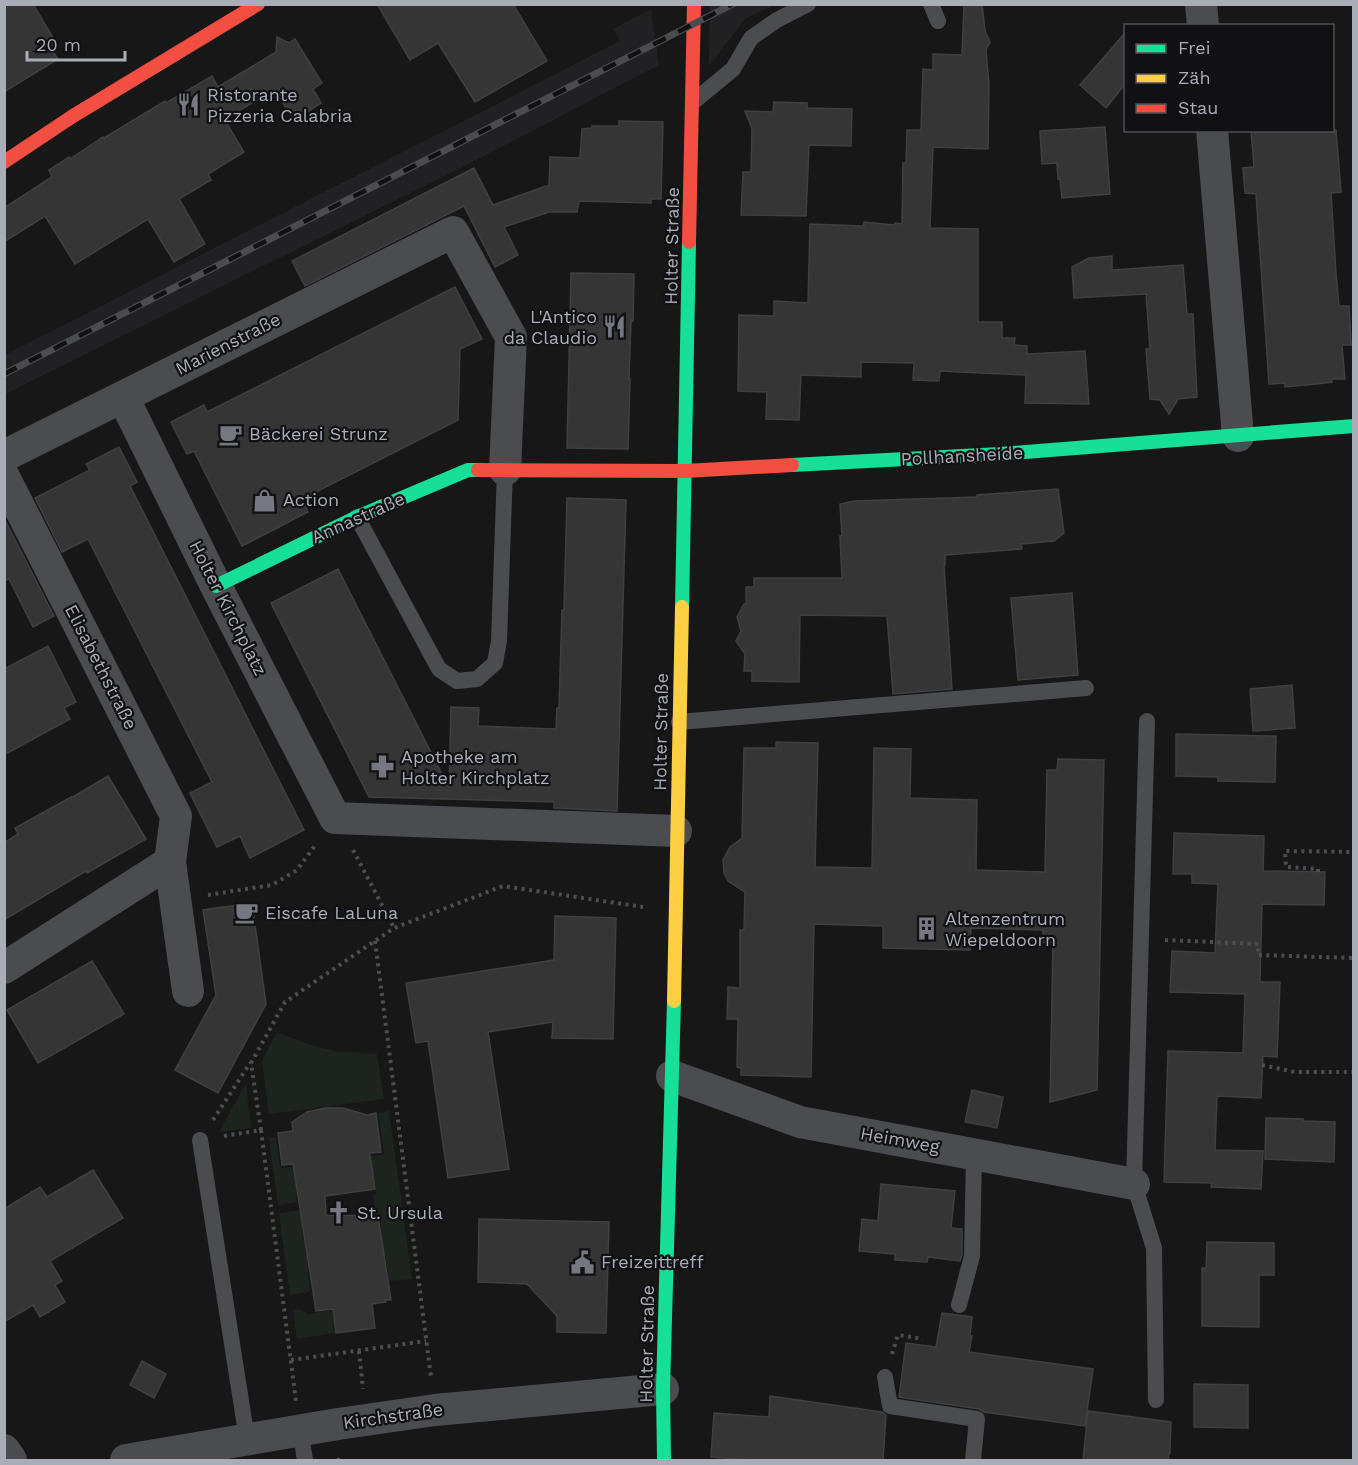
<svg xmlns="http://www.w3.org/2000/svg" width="1358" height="1465" viewBox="0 0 1358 1465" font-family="'Work Sans',sans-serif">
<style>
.built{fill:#212123}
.green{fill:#1d241e}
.building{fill:#353536;stroke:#3f4043;stroke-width:1.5}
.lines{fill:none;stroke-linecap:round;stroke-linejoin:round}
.path{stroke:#4d4e52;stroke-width:4;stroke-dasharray:3 4.5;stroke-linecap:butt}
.lane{stroke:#4b4c50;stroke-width:16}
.street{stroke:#4b4c50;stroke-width:32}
.fast{stroke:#16e098;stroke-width:14}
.slow{stroke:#ffcf43;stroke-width:14}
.jam{stroke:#f24e42;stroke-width:14}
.rail-casing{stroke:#4b4c4f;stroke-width:7}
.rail{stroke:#111113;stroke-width:4.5;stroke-dasharray:14;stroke-linecap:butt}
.labels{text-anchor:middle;stroke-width:4.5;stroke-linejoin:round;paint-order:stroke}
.poi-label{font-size:18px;fill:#a8adb8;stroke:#111113;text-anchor:start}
.street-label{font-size:18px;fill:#a8adb8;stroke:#111113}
</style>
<rect width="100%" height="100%" fill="#171717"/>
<g class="built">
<path d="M710,5H774L745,19L709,66Z"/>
<path d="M651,9L659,65L457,170L5,394V355L620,41L613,29Z"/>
</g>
<g class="green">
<path d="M277,1032C299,1041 321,1050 345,1052C355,1053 367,1053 377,1054L384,1099L269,1114L262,1061Z"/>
<path d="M246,1083L251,1128L219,1132Z"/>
<path d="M389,1111L412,1279L389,1281L386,1257H381L378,1230L381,1229V1221H376L373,1195L377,1193L375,1185L372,1184L368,1157L384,1154L378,1113Z"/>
<path d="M276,1137L280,1168L296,1167L300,1194L296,1195L297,1202L278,1205L269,1138Z"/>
<path d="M302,1210L305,1231H302L303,1240H306L310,1267L307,1268L310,1292L290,1295L279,1213Z"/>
<path d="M300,1309L308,1314L332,1310L335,1333L297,1339L293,1310Z"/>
</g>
<g class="building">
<path d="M4,4H33L58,46L52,50L58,59L4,92Z"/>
<path d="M377,4H513L547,61L475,102L438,43L410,60Z"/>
<path d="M964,4H982L985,31L990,42L986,50L989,84L988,149L933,147L930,228L978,229V322H1002V338H1015L1014,345L1027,346V354L1085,351L1089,404L1025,403L1026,375L940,371L939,381L913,380L914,363L861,362V377L801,375L799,420L766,419L767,392L738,391L739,315L774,316V301L808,303L810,224L864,226V222L894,225L895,223L902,224L903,163H906L907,130H921L923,69L933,70V54L962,55Z"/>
<path d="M1125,33V84L1106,108L1080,85Z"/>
<path d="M277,37L289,43L295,39L322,83L313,89L321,103L294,121L275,90L224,119L244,152L208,174L211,180L179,199L205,244L174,262L148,219L75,264L45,216L4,242V208L52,177L49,170L69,157L70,159L103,137L104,138L165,101L166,103L212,76L218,87L276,52Z"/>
<path d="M774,102L807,103V108L852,109L851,146L809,145L806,216L741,215L743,172H751L752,129L745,111L773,112Z"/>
<path d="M619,121L663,122L661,199H651V203L579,201L577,212H549L504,227L518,255L495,267L464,206L305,286L292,261L474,168L493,205L546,186H549L550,157L580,158L582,129L592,128V126H619Z"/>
<path d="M1105,127L1110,194L1062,198L1060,179H1058L1057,163L1042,164L1040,131Z"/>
<path d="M1251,130H1336L1341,192L1331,193L1336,273L1339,306H1349L1351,345H1342L1345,379H1332V382L1317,384L1285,387V383L1269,384L1256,194L1245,193L1243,168L1254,167Z"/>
<path d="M1112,256V270L1183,265L1187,314H1193L1197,397L1178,399L1169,414L1160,400L1150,399L1146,349H1150L1146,294L1074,298L1072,267L1089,258Z"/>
<path d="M571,273L634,274L633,321L631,320L629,379H630L628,449L567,448Z"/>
<path d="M455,287L482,339L460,349L458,420L302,499L308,512L242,546L194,451L187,454L171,422L204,405L207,412Z"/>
<path d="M119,447L137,482L130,486L304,830L250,858L240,836L217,847L190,793L212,782L88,539L62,552L35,498L90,470L86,464Z"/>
<path d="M1058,489L1064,533L1054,541L1021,544L1022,549L945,555V565H944L952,689L893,694L887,616L800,615L799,682L752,681V671H744L745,654L736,641L741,631L737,617L744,604H746V587H754V578H842L840,536H842L840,504L854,501L977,497V495Z"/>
<path d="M567,498L626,500L617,811L554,808V802L369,797L271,603L338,569L449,788L451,707L479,708L478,726L556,729L557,708H559L562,610H564Z"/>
<path d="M4,518L54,616L33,627L9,579L4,581Z"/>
<path d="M1072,593L1078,675L1018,680L1011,598Z"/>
<path d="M48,646L76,702L64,708L70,719L4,755V669Z"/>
<path d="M1292,685L1295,728L1253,731L1250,689Z"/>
<path d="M1176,734L1276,736L1275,782L1218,781V777L1176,776Z"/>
<path d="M776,742L818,743L815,867L872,868L874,748L911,749L910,798L977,800L976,870L1045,872L1047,770H1057L1058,759L1104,760L1097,1090L1050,1102L1053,943L1043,942V930L971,928L970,950L883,948V926L814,924L811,1077L741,1075V1068L737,1067L738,1019H727L728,987L740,988V930H744L745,892L728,881L724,873L723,860L730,847L742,838L744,748H776Z"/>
<path d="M108,776L146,839L87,873L86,871L4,920V843L18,834L15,828L71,797V798Z"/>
<path d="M1174,833L1264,836L1263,871L1325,872L1324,905L1262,904L1260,982H1280L1277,1057L1263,1056L1261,1098L1217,1096L1215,1150L1263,1151L1261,1189L1211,1187L1212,1183L1164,1182L1168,1051L1243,1053L1245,994L1170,992L1172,951L1215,953L1218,884L1192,883V874H1173Z"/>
<path d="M252,903L266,1004L218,1093L175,1070L216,995L203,910Z"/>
<path d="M555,916L616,918L613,1039L552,1038L553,1022L488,1032L509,1169L448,1178L428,1041L416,1043L406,983L554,960Z"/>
<path d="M92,961L124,1014L38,1063L7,1010Z"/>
<path d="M972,1090L1003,1097L997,1128L965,1122Z"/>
<path d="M325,1108H343L367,1115L376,1113L381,1152L370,1153V1156L375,1189L325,1196L326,1215L378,1216L391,1300H385L386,1302L372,1304L375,1328L336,1333L333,1309L316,1311L293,1164L282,1165L278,1133L293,1131L292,1122L307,1112Z"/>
<path d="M1266,1118L1303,1119V1121L1335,1122L1334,1162L1265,1159Z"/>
<path d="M93,1170L123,1218L50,1261L62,1281L55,1285L65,1302L40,1317L33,1305L4,1322V1209L40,1187L47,1197Z"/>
<path d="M881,1184L955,1191L951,1228L962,1229V1255L960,1261L928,1257L927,1262L895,1260V1254L859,1251L862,1219L878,1221Z"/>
<path d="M479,1219L609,1222L606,1333L557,1332V1316L527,1284L478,1282Z"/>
<path d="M1207,1242L1274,1243V1275H1259V1327L1202,1326V1268H1206Z"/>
<path d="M942,1313L972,1317L970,1336H972L969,1352L1093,1369L1085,1426L984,1412L979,1409L899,1397L906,1343L936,1347Z"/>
<path d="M142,1361L166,1374L154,1398L130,1385Z"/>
<path d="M1194,1384L1248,1385V1428L1194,1427Z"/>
<path d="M770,1396L882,1412L886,1415L883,1461H768L711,1457L714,1413L769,1417Z"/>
<path d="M1088,1411L1171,1422L1170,1453H1169L1168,1461H1083Z"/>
</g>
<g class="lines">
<g class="path">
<path d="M353,850L394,928"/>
<path d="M1318,872V869L1286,867L1285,851L1354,852"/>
<path d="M208,895L272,885L297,870L317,843"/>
<path d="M1165,940L1258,944V955L1354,958"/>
<path d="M375,941L431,1377"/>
<path d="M1262,1065L1295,1072H1354"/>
<path d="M213,1120L250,1063"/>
<path d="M261,1130L296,1401"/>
<path d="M224,1136L261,1130L251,1063L285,1002L394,928L503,886L643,907"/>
<path d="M359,1351L363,1389"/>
<path d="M892,1354L898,1335L923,1339"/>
<path d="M291,1360L426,1341"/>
<path d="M337,1460L343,1459"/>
</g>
<g class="lane">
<path d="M931,4L938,21"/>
<path d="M693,102L733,69L751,38L777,20L808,4"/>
<path d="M357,517L439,669L457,681L477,679L495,663L499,641L505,470"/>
<path d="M1147,721L1134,1184L1154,1248L1156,1400"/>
<path d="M679,722L1086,688"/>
<path d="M200,1140L247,1439"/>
<path d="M959,1305L972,1256L974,1154"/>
<path d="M885,1377L890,1406L977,1419L973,1460"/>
<path d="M300,1430L305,1460"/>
</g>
<g class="street">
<path d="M1201,4L1203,26"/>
<path d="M1212,130L1238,436"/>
<path d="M123,397L216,586L335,818L676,831"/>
<path d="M4,456L453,232L511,337L505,470"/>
<path d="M4,477L176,816L170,862L4,968"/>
<path d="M170,862L188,991"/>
<path d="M672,1076L800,1122L1134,1184"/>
<path d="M4,1450L11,1460"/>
<path d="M126,1460L338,1424L435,1410L663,1389"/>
</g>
<g class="fast">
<path d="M792,465L1000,454L1354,426"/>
<path d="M216,586L357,517L468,470H478"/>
<path d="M682,607L689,242"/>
<path d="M664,1460L663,1389L674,1001"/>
</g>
<path class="slow" d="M674,1001L682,607"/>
<g class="jam">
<path d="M4,162L73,116L258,4"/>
<path d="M689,242L694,4"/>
<path d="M478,470L685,471L792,465"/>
</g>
<defs>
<path id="rail" d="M4,374L733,4"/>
</defs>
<use href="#rail" class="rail-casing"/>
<use href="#rail" class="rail"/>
</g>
<defs>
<symbol id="restaurant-bare" viewBox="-9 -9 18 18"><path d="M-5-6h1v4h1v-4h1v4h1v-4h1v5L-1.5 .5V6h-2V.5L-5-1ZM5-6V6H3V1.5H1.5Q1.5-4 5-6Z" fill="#757880" stroke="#111113" stroke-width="2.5" paint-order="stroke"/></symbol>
<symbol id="cafe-bare" viewBox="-9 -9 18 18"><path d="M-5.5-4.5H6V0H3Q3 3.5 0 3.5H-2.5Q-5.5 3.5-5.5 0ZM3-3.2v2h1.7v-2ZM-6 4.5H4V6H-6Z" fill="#757880" stroke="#111113" stroke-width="2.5" paint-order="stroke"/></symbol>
<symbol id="shop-bare" viewBox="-9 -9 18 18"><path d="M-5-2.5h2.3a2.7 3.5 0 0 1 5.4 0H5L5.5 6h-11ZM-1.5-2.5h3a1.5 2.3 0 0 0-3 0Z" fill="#757880" stroke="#111113" stroke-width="2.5" paint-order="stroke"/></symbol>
<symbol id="pharmacy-bare" viewBox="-9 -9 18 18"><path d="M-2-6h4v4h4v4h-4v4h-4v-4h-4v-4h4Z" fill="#757880" stroke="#111113" stroke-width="2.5" paint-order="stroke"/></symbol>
<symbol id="building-bare" viewBox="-9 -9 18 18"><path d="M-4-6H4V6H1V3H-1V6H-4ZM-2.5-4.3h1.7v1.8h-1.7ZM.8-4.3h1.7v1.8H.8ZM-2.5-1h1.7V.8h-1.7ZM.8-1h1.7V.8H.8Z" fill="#757880" stroke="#111113" stroke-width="2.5" paint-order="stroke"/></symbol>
<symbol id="church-bare" viewBox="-9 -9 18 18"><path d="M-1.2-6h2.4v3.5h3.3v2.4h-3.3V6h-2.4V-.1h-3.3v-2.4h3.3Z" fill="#757880" stroke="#111113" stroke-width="2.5" paint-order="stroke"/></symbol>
<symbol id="civic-bare" viewBox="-9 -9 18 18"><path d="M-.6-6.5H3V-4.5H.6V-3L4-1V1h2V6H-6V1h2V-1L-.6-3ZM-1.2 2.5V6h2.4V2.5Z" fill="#757880" stroke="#111113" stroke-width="2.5" paint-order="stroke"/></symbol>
</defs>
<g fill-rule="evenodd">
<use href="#restaurant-bare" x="172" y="88" width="33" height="33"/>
<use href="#restaurant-bare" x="598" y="310" width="33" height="33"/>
<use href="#cafe-bare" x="214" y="418" width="33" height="33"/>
<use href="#shop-bare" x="248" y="484" width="33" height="33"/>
<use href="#pharmacy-bare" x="366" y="750" width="33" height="33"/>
<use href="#cafe-bare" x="230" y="896" width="33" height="33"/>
<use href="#building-bare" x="910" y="912" width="33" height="33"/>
<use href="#church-bare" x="322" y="1196" width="33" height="33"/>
<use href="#civic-bare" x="566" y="1246" width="33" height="33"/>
</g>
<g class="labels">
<g class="poi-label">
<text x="207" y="101">Ristorante<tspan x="207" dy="21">Pizzeria Calabria</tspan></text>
<text x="597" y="323" text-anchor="end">L'Antico<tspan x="597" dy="21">da Claudio</tspan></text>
<text x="249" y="440">Bäckerei Strunz</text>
<text x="283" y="506">Action</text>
<text x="401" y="763">Apotheke am<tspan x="401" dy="21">Holter Kirchplatz</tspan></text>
<text x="265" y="919">Eiscafe LaLuna</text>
<text x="945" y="925">Altenzentrum<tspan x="945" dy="21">Wiepeldoorn</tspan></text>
<text x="357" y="1219">St. Ursula</text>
<text x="601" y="1268">Freizeittreff</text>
</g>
<g class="street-label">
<text transform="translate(672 246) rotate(-89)" y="6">Holter Straße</text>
<text transform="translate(228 344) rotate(-27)" y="6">Marienstraße</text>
<text transform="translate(962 456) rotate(-3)" y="6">Pollhansheide</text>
<text transform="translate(358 518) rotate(-24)" y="6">Annastraße</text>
<text transform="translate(228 608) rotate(63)" y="6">Holter Kirchplatz</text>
<text transform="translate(101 667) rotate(63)" y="6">Elisabethstraße</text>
<text transform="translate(661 732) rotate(-89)" y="6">Holter Straße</text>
<text transform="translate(900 1140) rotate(10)" y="6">Heimweg</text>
<text transform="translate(647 1344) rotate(-89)" y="6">Holter Straße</text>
<text transform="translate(393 1416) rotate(-8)" y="6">Kirchstraße</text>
</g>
</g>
<rect width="1358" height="1465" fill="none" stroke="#a8adb8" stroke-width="12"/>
<rect x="1124" y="24" width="210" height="108" fill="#111113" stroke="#4d4f55" stroke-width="1.5"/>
<rect x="1136" y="44" width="30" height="9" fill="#16e098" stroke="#4d4f55" stroke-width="1.5"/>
<text x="1178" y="54" font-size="18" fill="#a8adb8">Frei</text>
<rect x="1136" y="74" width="30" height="9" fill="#ffcf43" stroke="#4d4f55" stroke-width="1.5"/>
<text x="1178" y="84" font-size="18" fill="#a8adb8">Zäh</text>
<rect x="1136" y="104" width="30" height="9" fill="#f24e42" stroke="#4d4f55" stroke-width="1.5"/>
<text x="1178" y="114" font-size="18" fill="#a8adb8">Stau</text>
<path d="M27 51v9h98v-9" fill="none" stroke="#a8adb8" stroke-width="3"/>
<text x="36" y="51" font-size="18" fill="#a8adb8" stroke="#111113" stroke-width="4.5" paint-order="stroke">20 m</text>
</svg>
